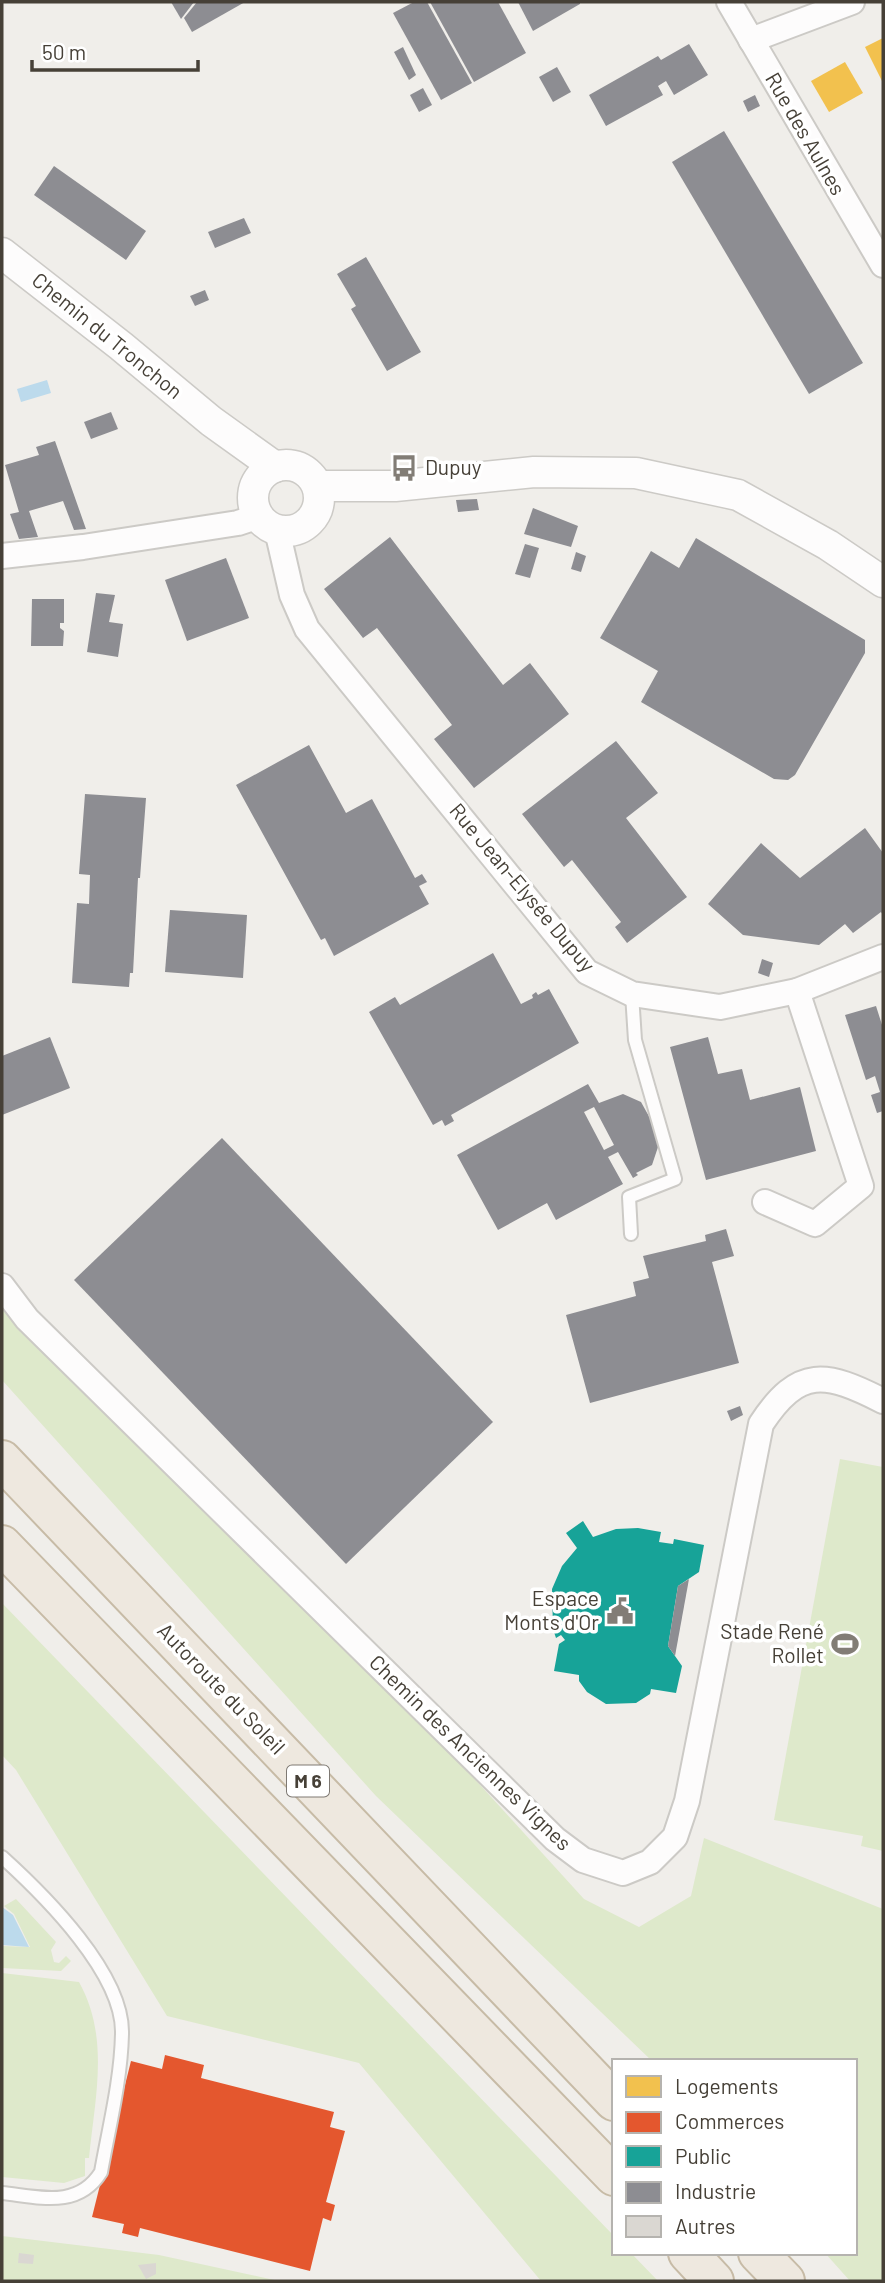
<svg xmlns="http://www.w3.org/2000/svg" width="885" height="2283" viewBox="0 0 885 2283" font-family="Barlow,sans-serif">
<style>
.green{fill:#dee9cb}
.water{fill:#bcdaec}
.homes{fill:#f2c14e}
.shops{fill:#e4572e}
.public{fill:#17a398}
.industry{fill:#8d8d92;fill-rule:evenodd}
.building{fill:#dad7d2}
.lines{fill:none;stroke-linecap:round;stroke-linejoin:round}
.service-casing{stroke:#cccac6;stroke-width:16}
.minor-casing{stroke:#cccac6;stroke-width:28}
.tertiary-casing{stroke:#cccac6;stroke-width:33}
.trunk-casing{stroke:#c7bba6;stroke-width:42}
.service{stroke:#fdfcfc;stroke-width:12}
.minor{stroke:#fdfcfc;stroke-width:24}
.tertiary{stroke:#fdfcfc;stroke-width:30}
.trunk{stroke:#eee8df;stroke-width:38}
.labels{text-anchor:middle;stroke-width:7;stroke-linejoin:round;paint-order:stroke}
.shield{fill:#fff;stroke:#7e7973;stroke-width:2}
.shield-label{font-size:19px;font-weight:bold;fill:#464037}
.street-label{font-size:21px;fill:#464037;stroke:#fff}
.poi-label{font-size:21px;fill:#464037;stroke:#fff;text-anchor:end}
</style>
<rect width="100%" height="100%" fill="#f0eeea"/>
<g class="green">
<path d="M2,1297L390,1686L584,1899L639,1927L691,1896L704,1838L883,1909V2281H850L825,2253H855V2061H652L376,1796L2,1380Z"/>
<path d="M840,1459L883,1467V1851L861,1846L863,1836L774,1820Z"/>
<path d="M2,1603L614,2236V2253H631L658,2281H541L359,2063L167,2016L16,1770L2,1755Z"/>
<path d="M16,1899L56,1942L51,1950L54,1962L59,1963L66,1956L71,1961L61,1971L2,1968V1946L30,1947L14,1914L4,1906Z"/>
<path d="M2,1973L79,1982C110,2038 95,2097 89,2158H85V2176L64,2183L2,2177Z"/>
<path d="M2,2236L159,2255L279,2281H2Z"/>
</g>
<g class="water">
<path d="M47,380L51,393L21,402L17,389Z"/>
<path d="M2,1907L13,1915L29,1947L2,1945Z"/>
</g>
<g class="homes">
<path d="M883,38V83L865,47Z"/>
<path d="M845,62L863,93L829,112L811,81Z"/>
</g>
<path class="shops" d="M165,2055L204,2065L201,2078L334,2112L330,2127L345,2131L326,2202L335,2205L331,2221L323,2218L310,2271L140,2228L138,2237L122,2233L124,2224L92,2217L131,2061L162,2069Z"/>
<path class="public" d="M583,1521L593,1537L616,1529L638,1528L661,1532L659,1542L673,1544L674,1539L704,1545L699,1572L678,1586L668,1646L682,1666L676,1693L651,1689L650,1694L636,1703L606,1704L587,1692L579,1681V1675L554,1671L559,1644L565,1640L561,1635L556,1638L553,1629L552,1589L562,1566L577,1548L566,1533Z"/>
<g class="industry">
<path d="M171,2H194L181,19Z"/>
<path d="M197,2H245L192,32L184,18Z"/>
<path d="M414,2H427L472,83L441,100L393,13Z"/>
<path d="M430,2H498L526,53L474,82Z"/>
<path d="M518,2H580V4L533,31Z"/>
<path d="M689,44L708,75L674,95L666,81L658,86L663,95L606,126L589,95L658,56L661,60Z"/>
<path d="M403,47L416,75L409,80L394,52Z"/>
<path d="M557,67L571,92L553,102L539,77Z"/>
<path d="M423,88L432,105L419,112L410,95Z"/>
<path d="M755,95L760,106L748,112L743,101Z"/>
<path d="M724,131L863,363L809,394L672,162Z"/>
<path d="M54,166L146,231L126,260L34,195Z"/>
<path d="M244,218L251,233L215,248L208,232Z"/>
<path d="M366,257L421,352L387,371L351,309L356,306L337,274Z"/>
<path d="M205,290L209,300L195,306L190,296Z"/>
<path d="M111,412L118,429L91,439L84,422Z"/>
<path d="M55,441L86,529L74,530L63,501L29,511L38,537L19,539L10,514L19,512L5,465L39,455L36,447Z"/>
<path d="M477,499L479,510L458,512L456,500Z"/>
<path d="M533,508L578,526L571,547L524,534Z"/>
<path d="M390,537L503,685L530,663L569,714L474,788L434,739L452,725L377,628L363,638L324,589Z"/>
<path d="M696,538L865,640V653L795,775L788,780L774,779L641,702L658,671L600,638L651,551L679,568Z"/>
<path d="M525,544L539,548L530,578L515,574Z"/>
<path d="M576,552L586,556L581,572L571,569Z"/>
<path d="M226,558L249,618L187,641L165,580Z"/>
<path d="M96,593L115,595L109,622L123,624L118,657L87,652Z"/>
<path d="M32,599H64V623H60V628L64,631L63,646H31Z"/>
<path d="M616,741L658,793L626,818L687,897L627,943L615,927L621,922L572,860L564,867L522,814Z"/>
<path d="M309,745L346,813L372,799L415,878L422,874L427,882L419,886L429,904L334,956L325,938L321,940L236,785Z"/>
<path d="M85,794L146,798L140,878H138L133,973H130L129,987L72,983L77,903L89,904L90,875L79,874Z"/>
<path d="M865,828L883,853V915L881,912L853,933L845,924L819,945L743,935L708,904L761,843L800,878Z"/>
<path d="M170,910L247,915L243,978L165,972Z"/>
<path d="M493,953L521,1004L533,998L532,995L536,992L538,995L549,989L579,1043L451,1115L454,1121L445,1126L442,1120L433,1125L369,1012L395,997L400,1005Z"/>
<path d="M762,959L773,963L769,977L758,973Z"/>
<path d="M876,1006L883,1028V1111L877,1113L871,1095L880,1092L875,1076L866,1080L845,1015Z"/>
<path d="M50,1037L70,1088L2,1115V1056Z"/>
<path d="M708,1037L718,1074L742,1069L750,1100L800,1087L816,1151L706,1180L670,1047Z"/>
<path d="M588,1084L599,1103L623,1094L641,1102L661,1138L652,1165L636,1173L638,1175L633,1178L618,1152L608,1157L623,1184L556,1220L547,1203L498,1230L457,1155ZM594,1107L614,1145L604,1150L584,1112Z"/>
<path d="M222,1138L493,1422L346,1564L74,1280Z"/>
<path d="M726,1229L734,1256L712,1262L739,1363L590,1403L566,1315L636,1296L633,1282L649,1278L643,1256L706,1241L705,1235Z"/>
<path d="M740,1406L743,1415L731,1421L727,1411Z"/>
<path d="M689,1579L675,1656L668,1646L678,1586Z"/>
</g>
<g class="building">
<path d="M19,2253L34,2255L33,2264L18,2263Z"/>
<path d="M156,2263V2274L146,2279L138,2265Z"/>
</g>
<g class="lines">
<defs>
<g id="service">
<path d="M631,1234L629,1197L675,1179L635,1040L632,994"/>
<path d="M2,1857C44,1895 124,1974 122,2034C121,2080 109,2127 101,2172C78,2209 39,2197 2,2193"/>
</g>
<g id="minor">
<path d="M729,2L883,265"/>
<path d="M751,40L852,2"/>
<path d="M277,530L292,595L307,629L587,972L632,994L720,1007L797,991L883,957"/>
<path d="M2,556L83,547L238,523L259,516"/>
<path d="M765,1202L815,1224L861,1186L797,991"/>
<path d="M2,1286L27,1319L555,1839L583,1860L623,1873L650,1862L675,1837L687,1801L761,1424C799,1366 826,1372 883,1401"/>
</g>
<g id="tertiary">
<path d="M2,253L121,346L211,421L275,467"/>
<circle cx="286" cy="498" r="33"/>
<path d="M318,486H395L534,472L636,473L738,495L828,545L883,582"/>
</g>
<g id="trunk">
<path d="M2,1460L614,2101"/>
<path d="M2,1545L614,2176"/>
<path d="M688,2253L714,2281"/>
<path d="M758,2253L785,2281"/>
</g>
</defs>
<use href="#service" class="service-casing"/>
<use href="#minor" class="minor-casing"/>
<use href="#tertiary" class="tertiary-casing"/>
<use href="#trunk" class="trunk-casing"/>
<use href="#service" class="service"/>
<use href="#minor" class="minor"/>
<use href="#tertiary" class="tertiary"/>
<use href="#trunk" class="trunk"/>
</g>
<defs>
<symbol id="bus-bare" viewBox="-9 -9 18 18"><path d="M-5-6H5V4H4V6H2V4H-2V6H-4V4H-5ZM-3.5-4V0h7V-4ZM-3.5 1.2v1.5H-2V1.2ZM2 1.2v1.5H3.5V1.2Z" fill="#827d76" stroke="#fff" stroke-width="2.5" paint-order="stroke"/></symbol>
<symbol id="civic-bare" viewBox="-9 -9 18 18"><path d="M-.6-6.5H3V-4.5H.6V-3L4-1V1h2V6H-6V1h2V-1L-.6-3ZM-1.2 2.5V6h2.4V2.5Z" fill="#827d76" stroke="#fff" stroke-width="2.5" paint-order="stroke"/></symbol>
<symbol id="stadium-bare" viewBox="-9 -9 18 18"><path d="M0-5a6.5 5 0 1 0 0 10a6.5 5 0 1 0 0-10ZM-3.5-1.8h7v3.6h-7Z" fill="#827d76" stroke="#fff" stroke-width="2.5" paint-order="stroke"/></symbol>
</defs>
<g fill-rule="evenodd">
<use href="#bus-bare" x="385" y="449" width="38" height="38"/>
<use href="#civic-bare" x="601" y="1592" width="38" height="38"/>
<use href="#stadium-bare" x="826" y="1625" width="38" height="38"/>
</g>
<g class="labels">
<rect class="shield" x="287" y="1765.5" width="42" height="31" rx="5"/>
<g class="shield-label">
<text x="308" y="1788">M 6</text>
</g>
<g class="street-label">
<text transform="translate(805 134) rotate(60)" y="7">Rue des Aulnes</text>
<text transform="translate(107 336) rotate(39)" y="7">Chemin du Tronchon</text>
<text transform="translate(522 888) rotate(50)" y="7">Rue Jean-Elysée Dupuy</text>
<text transform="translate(221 1689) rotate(46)" y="7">Autoroute du Soleil</text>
<text transform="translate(470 1753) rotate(44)" y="7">Chemin des Anciennes Vignes</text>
</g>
<g class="poi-label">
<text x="425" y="475" text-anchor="start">Dupuy</text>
<text x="599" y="1606">Espace<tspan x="599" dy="24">Monts d'Or</tspan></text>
<text x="824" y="1639">Stade René<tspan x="824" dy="24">Rollet</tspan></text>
</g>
</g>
<rect width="885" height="2283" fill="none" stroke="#464037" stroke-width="7"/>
<rect x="612" y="2059" width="245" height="196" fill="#ffffff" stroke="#b5b3af" stroke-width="2"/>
<rect x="626" y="2076" width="35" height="21" fill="#f2c14e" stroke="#b5b3af" stroke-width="2"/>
<text x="675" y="2094" font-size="21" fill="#464037">Logements</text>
<rect x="626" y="2112" width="35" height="21" fill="#e4572e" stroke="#b5b3af" stroke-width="2"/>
<text x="675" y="2129" font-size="21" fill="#464037">Commerces</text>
<rect x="626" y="2146" width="35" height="21" fill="#17a398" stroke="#b5b3af" stroke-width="2"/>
<text x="675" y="2164" font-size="21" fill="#464037">Public</text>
<rect x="626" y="2182" width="35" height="21" fill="#8d8d92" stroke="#b5b3af" stroke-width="2"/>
<text x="675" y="2199" font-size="21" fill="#464037">Industrie</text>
<rect x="626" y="2216" width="35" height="21" fill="#dad7d2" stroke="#b5b3af" stroke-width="2"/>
<text x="675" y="2234" font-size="21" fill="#464037">Autres</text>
<path d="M32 60v10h166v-10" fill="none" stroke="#464037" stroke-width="3.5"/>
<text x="42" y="60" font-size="21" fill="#464037" stroke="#ffffff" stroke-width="5" paint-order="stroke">50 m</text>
</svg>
